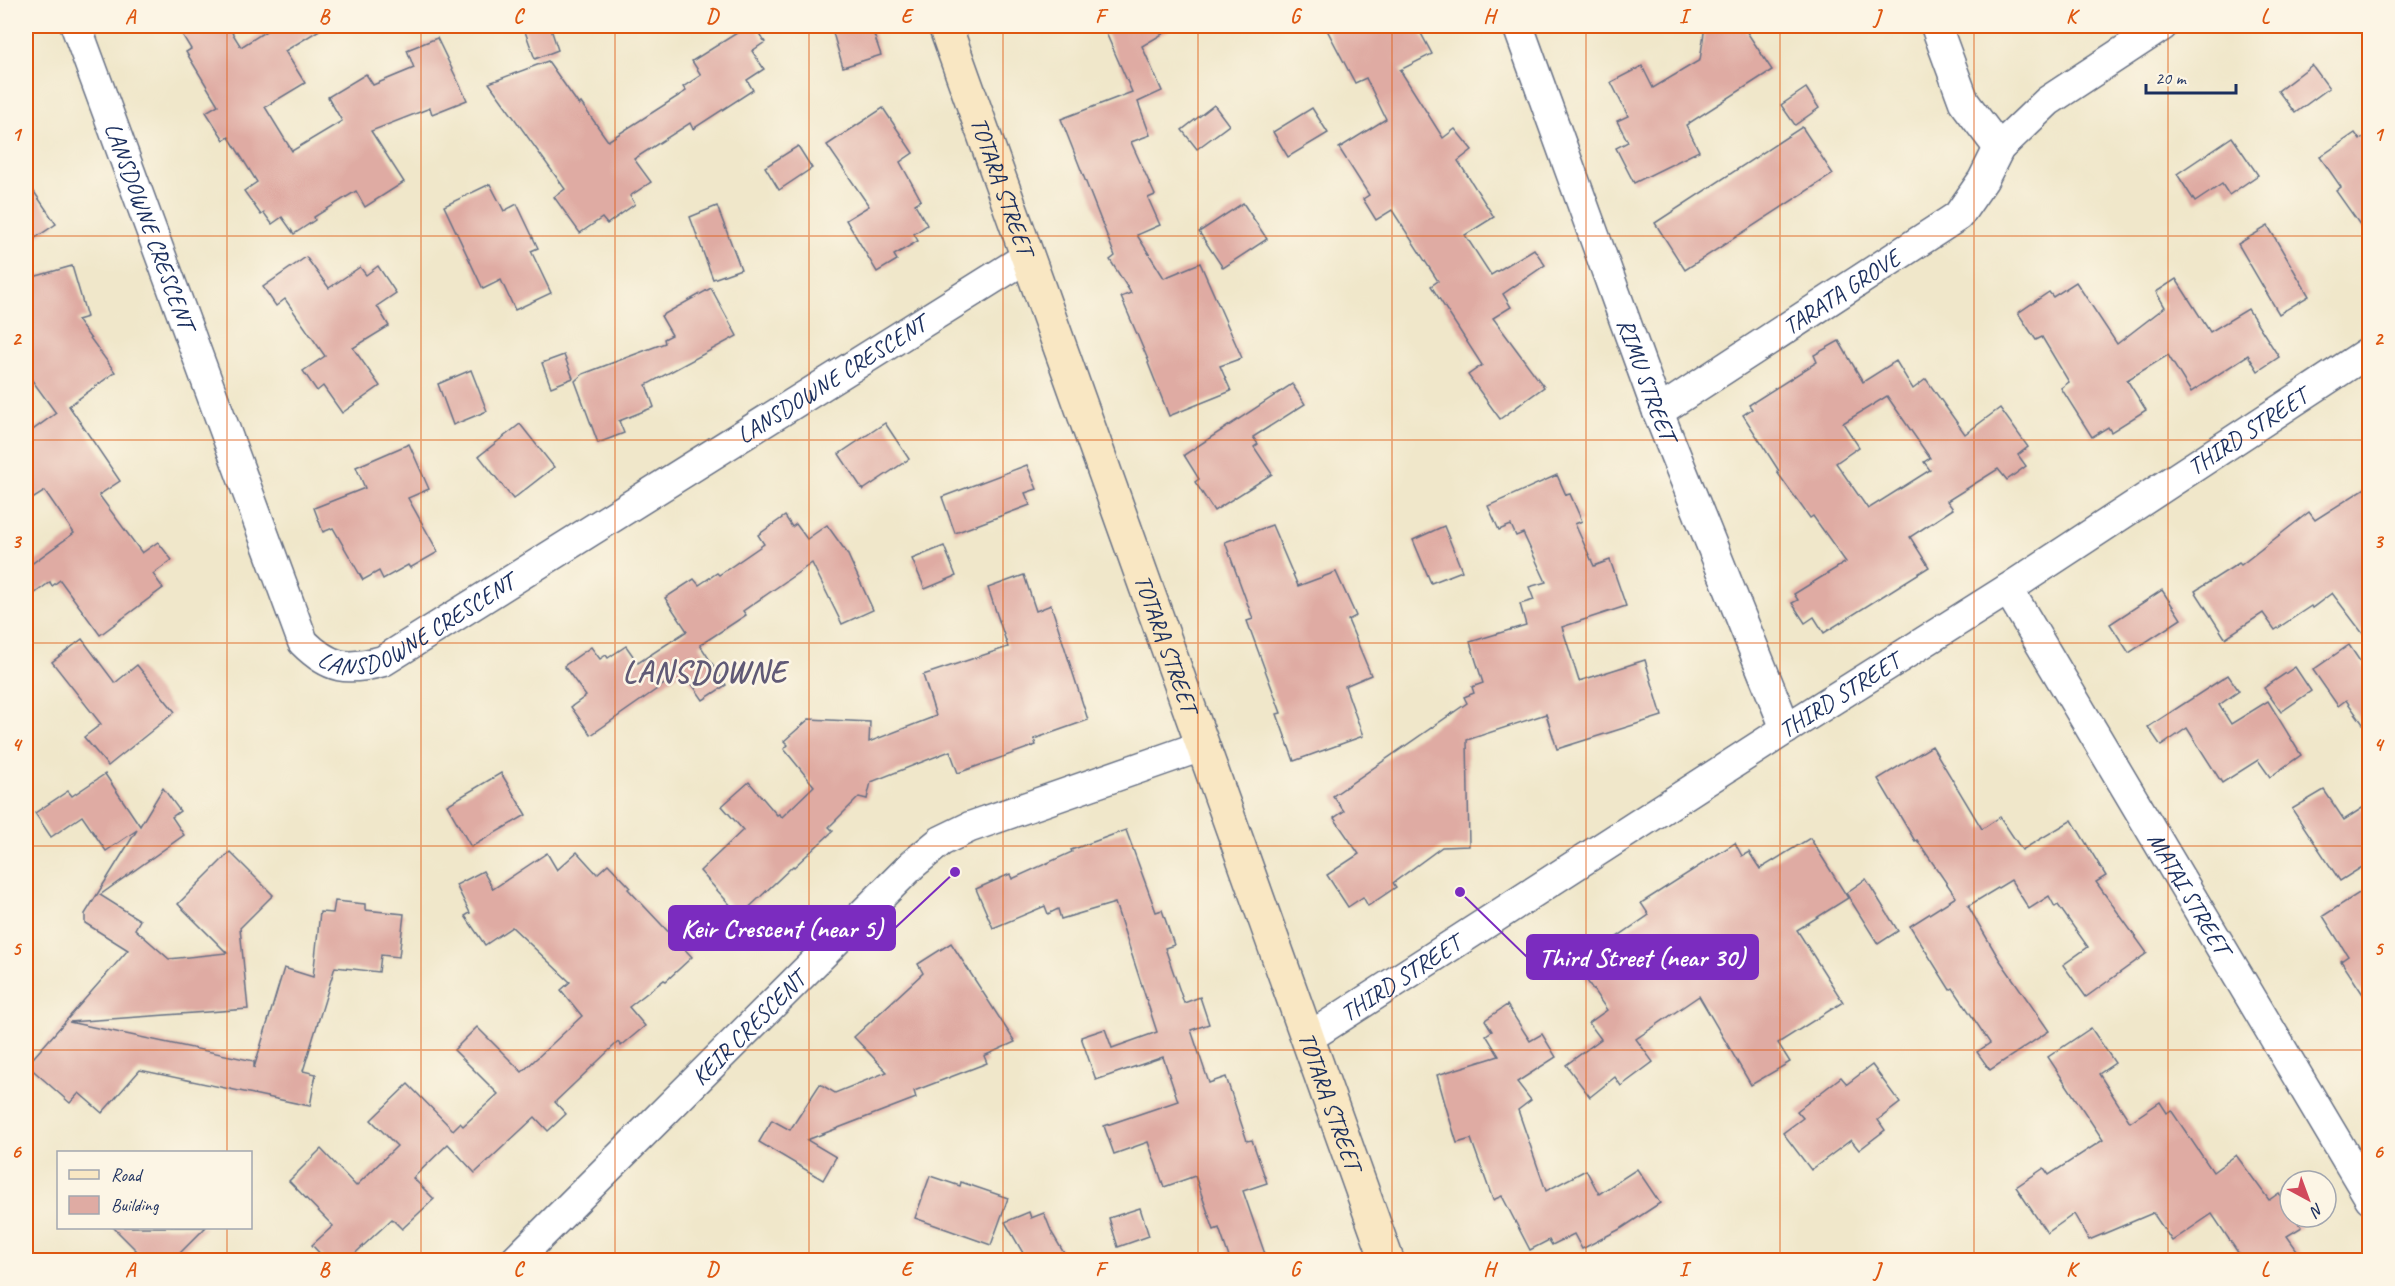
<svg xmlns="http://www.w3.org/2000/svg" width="2395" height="1286" viewBox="0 0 2395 1286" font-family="Caveat,sans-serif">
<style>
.building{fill:#dfaba3;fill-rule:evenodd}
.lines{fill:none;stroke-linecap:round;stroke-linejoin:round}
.street-casing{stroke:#666f84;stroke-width:33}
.secondary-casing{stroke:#666f84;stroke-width:36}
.street{stroke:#fff;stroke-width:30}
.secondary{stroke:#f9e7c3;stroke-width:33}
.grid{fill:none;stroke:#de5710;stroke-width:1.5;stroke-opacity:0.55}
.labels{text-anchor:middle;stroke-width:5;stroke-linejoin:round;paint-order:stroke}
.street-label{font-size:24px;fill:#1b2f5e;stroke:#fcf5e5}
.district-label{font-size:30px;font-weight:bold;letter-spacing:1.5px;fill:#605a76;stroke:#fcf5e5}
.leader{fill:none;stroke:#7b2cbf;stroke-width:2}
.callout-dot{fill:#7b2cbf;stroke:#fcf5e5;stroke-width:2}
.callout{fill:#7b2cbf;stroke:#7b2cbf;stroke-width:2}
.callout-label{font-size:26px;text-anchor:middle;font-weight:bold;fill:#fff}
.neatline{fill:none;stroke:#de5710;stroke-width:2}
.grid-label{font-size:20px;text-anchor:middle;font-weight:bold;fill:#de5710}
</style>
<rect width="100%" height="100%" fill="#fcf5e5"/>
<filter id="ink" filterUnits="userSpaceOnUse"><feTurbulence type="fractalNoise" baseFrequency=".0167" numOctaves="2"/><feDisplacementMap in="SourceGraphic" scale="12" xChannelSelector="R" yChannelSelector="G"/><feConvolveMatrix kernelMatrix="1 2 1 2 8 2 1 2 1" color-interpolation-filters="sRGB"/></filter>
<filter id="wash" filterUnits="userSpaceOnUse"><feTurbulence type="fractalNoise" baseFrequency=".008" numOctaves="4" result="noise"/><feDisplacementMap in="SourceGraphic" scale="24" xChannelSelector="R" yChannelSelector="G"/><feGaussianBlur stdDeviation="1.35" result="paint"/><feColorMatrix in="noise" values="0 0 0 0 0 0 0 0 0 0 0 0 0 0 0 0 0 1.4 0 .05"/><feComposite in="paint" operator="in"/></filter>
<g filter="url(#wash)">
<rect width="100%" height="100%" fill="#f0e7ca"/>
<g id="blocks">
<g class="building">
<path d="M177,26H228L241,47L274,26H326L285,51L305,83L265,107L292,151L342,121L328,97L366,74L373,85L414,68L407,50L437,38L467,100L432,114L430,108L371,131L404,182L365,207L356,191L314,217L315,220L294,234L282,217L272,224L264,213L261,215L244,191L257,182L229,137L224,140L206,112L218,105L186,52L191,49Z"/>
<path d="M523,26H550L558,50L535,59Z"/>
<path d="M748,26H754L765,42L752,51L764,69L747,80L753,90L693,129L690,123L634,159L651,182L630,196L635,204L607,224L602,218L580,233L554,197L565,189L489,83L548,61L579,105L581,103L608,141L686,91L683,87L701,75L692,61Z"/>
<path d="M831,26H871L881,55L843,67Z"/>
<path d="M1103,26H1176L1142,46L1162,91L1138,102L1150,135L1131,142L1155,195L1148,198L1160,225L1137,235L1164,278L1200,263L1242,358L1220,366L1231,391L1169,416L1148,363L1149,362L1121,297L1131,293L1110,260L1115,256L1061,119L1132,92Z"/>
<path d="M1325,26H1417L1432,54L1400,70L1443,138L1455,129L1472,150L1458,161L1494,217L1465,235L1491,275L1534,249L1545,265L1503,294L1511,307L1493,318L1544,387L1500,419L1468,375L1482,365L1431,286L1438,281L1392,210L1376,220L1363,199L1369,195L1339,148L1386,119L1366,78L1355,83Z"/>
<path d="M1705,26H1743L1772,70L1686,125L1699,151L1634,183L1616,148L1628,142L1617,121L1628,116L1611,82L1642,66L1653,88L1700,60Z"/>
<path d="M2312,65L2329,88L2295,113L2278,91Z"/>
<path d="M1806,88L1819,108L1795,125L1781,105Z"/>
<path d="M1214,105L1229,125L1197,149L1182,130Z"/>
<path d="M883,108L913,153L900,162L921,200L915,204L927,225L914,234L918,241L894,255L897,260L877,272L846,220L869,206L827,145Z"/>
<path d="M1312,108L1328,133L1288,157L1273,132Z"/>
<path d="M1802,127L1833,174L1685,270L1655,223Z"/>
<path d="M2355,133L2360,140L2370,133V239L2336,191L2341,187L2320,157Z"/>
<path d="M2232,137L2258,175L2229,195L2222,184L2195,202L2177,174Z"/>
<path d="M798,146L812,168L779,190L765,167Z"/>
<path d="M26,180L56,224L26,244Z"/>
<path d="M490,184L504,211L517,204L538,248L531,251L551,293L515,310L501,280L483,289L444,206Z"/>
<path d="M1243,203L1267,239L1223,268L1199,232Z"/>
<path d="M717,206L741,269L713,279L690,217Z"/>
<path d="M2268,226L2309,296L2279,314L2238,244Z"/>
<path d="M306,257L329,288L360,267L366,275L378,266L396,293L377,306L389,326L353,348L380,386L342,413L323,386L317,391L303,371L325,356L285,299L276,306L263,287Z"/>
<path d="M72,266L87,317L77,320L115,372L69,406L120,481L99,495L142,553L158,542L172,560L153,574L163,588L100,635L60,580L52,586L50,582L26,600V568L74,533L45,491L26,503V435L56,413L26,372V279Z"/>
<path d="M2176,279L2210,332L2248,309L2279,357L2258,371L2248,355L2191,392L2168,355L2127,380L2146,410L2111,432L2108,427L2092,437L2061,388L2069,382L2042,337L2036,340L2018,313L2049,292L2053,297L2076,282L2117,344L2165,307L2156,292Z"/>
<path d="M711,288L737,336L646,385L654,407L619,421L624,433L598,443L575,381L583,374L665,343L664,339L672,335L661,316Z"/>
<path d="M1839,341L1863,382L1896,361L1913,389L1926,379L1965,434L2000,408L2028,447L2018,455L2026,466L2007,480L1998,469L1947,501L1953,509L1910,537L1929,567L1824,633L1814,617L1805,623L1792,603L1798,600L1794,594L1846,562L1813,516L1810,518L1777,472L1779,471L1743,415L1752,409L1749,405L1817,362L1814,355ZM1887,396L1930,458L1924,462L1930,470L1868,509L1836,463L1859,447L1843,423Z"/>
<path d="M564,355L573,378L551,387L542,363Z"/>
<path d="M471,370L487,411L453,425L438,384Z"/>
<path d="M1292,384L1305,404L1253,437L1258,444L1254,447L1272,474L1214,511L1195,482L1199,479L1184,455Z"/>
<path d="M885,423L909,459L863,490L839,454Z"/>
<path d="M520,424L554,467L513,499L479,456Z"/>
<path d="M409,444L429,489L408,498L438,552L410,568L408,565L383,579L379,571L363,580L333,528L323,532L314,508L365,488L356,467Z"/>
<path d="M1027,465L1037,489L1025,493L1030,505L955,533L942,497Z"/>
<path d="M1557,475L1566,495L1570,494L1582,521L1575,524L1594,566L1610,560L1626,606L1562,627L1579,681L1645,660L1662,716L1557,749L1546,714L1467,740L1469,846L1442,847L1393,883L1396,887L1368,906L1363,897L1348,907L1327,875L1359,854L1334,818L1344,811L1333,796L1467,703L1464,697L1474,693L1472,687L1483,683L1470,642L1526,625L1520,604L1534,600L1529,587L1546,582L1523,533L1516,536L1511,525L1499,530L1488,506Z"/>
<path d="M2370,485V643L2332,593L2312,608L2311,606L2275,630L2263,613L2225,638L2195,591L2239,563L2241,565L2309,512L2315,520Z"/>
<path d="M785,516L792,527L796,524L807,539L827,525L847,553L873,610L842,624L812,563L743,611L746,615L700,645L726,685L703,700L683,671L591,735L571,707L586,696L564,666L591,647L600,659L606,655L608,658L626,646L638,663L687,631L665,598L694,579L699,585L717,573L719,575L764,544L758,535Z"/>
<path d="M1272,525L1298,586L1336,572L1356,616L1348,620L1371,675L1345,686L1363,736L1294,761L1277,714L1281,713L1247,621L1253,619L1225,542Z"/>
<path d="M1444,526L1462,571L1431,583L1413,540Z"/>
<path d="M944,546L956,576L925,589L912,559Z"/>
<path d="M1024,575L1036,611L1051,605L1088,720L1034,739L1036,745L958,773L950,751L871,782L867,799L859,797L829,827L833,831L794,867L793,866L740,916L700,871L743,830L722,806L749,782L777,815L779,814L782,817L814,786L784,749L788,745L784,741L809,719L870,722L869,742L936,716L923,675L1008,647L988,588Z"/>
<path d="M2162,590L2181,619L2129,653L2110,624Z"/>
<path d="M82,639L115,683L137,665L175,712L108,766L84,737L101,724L52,662Z"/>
<path d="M2349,645L2370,676V734L2346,700L2338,706L2313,670Z"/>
<path d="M2295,667L2311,691L2281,712L2264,688Z"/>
<path d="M2228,675L2239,691L2219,705L2231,724L2268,701L2301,755L2270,777L2258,760L2222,783L2187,728L2161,746L2148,727Z"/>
<path d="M1932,746L1982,829L2000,817L2022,850L2072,820L2106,876L2096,882L2147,953L2086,997L2063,965L2088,947L2058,905L2055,907L2049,896L2029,909L2011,880L1968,906L1999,959L2049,1031L1990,1070L1977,1052L1990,1043L1953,988L1950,990L1910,926L1956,897L1917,840L1915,841L1878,779Z"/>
<path d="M501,773L526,815L471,847L447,805Z"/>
<path d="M105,774L140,826L163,788L180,811L172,817L184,835L100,895L140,920L135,929L169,959L227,953L178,904L230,852L273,895L240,928L248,1009L69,1022L254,1061V1068L284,968L313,977L320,912L333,913L335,901L365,904V910L404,914L399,957L381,955L379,972L335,967L303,1071L316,1074L310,1106L140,1070L102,1113L79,1093L70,1103L27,1065L128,950L85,923V914L137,830L106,851L82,816L51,837L35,813L68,791L72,796Z"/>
<path d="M2324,790L2344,820L2370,803V862L2340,881L2292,809Z"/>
<path d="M1126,830L1156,912L1162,910L1174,945L1165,948L1184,1003L1200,997L1209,1024L1191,1030L1209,1083L1226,1077L1247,1141L1252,1140L1267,1183L1243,1191L1267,1260H1230L1219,1228L1214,1230L1195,1176L1164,1187L1148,1142L1114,1154L1104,1126L1178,1101L1163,1057L1096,1080L1081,1037L1105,1029L1112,1048L1157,1032L1115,903L1061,919L1058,909L1048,914L1045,906L993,928L976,889L1010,874L1012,879L1072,852L1071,850Z"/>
<path d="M1810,838L1848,898L1797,930L1843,1002L1778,1043L1790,1062L1751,1085L1699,996L1636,1039L1653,1062L1621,1086L1615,1077L1590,1097L1566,1065L1601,1039L1589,1023L1607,1010L1583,975L1589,971L1582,961L1649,915L1641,903L1735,843L1742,856L1749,852L1760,869Z"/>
<path d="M577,852L597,874L608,864L630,887L628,889L692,957L666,981L664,980L629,1007L645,1026L621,1046L618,1042L555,1102L566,1114L548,1131L535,1117L475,1173L448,1144L413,1178L434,1199L402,1229L392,1219L348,1260H326L312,1245L333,1226L289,1181L321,1149L356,1186L397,1146L371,1120L408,1084L453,1130L460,1123L463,1126L498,1094L454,1050L477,1027L522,1072L582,1016L561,990L570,982L512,927L485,945L465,916L470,913L456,885L483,871L493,889L547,853L557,870Z"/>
<path d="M1866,879L1898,931L1878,944L1846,893Z"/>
<path d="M2370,886V1005L2341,961L2348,956L2323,916Z"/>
<path d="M951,943L1015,1042L984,1056L987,1063L914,1091L916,1098L807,1140L836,1157L823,1180L759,1142L772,1120L790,1130L820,1084L835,1093L887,1072L854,1037L923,973L918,964Z"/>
<path d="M1507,1005L1530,1041L1542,1034L1556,1057L1517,1082L1531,1100L1518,1110L1546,1191L1586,1170L1599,1194L1637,1169L1660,1203L1622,1228L1582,1249L1574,1234L1552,1245L1549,1240L1530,1250L1502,1196L1493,1200L1471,1139L1457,1143L1446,1107L1437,1075L1499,1056L1486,1035L1492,1031L1485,1020Z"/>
<path d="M2091,1028L2115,1063L2099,1074L2130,1122L2160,1102L2167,1113L2171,1110L2213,1172L2236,1155L2269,1200L2279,1193L2290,1209V1217H2295L2302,1227L2287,1236L2304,1260H2243L2212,1214L2172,1241L2153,1213L2089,1240L2074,1214L2047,1233L2016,1187L2044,1168L2049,1175L2103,1140L2048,1057Z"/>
<path d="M1872,1065L1900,1103L1878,1120L1885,1130L1859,1150L1851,1140L1811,1170L1783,1133L1803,1118L1797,1111L1841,1077L1847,1084Z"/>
<path d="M930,1176L960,1186L961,1182L1008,1198L991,1245L915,1218Z"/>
<path d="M1140,1208L1149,1236L1118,1247L1109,1218Z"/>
<path d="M1029,1212L1031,1218L1044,1213L1052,1233L1068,1260H1027L1005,1222Z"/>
<path d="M113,1227H206L173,1260H146Z"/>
</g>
</g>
</g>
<g filter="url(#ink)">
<use href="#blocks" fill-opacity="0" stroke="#666f84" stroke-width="1.5"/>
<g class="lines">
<defs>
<g id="street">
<path id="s1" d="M76,26L303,642C330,669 347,671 383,661L1027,257"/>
<path id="s2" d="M1518,26L1658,412L1786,729"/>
<path d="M1936,26L1964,102L1999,148"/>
<path id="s3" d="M1658,412L1958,216L1983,180L1999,148L2048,101L2162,26"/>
<path id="s4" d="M2008,589L2370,1198"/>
<path id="s5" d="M1308,1038L1786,729L2008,589L2370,351"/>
<path id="s6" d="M516,1260L913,864L941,841L970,827L1202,746"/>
</g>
<g id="secondary">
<path id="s7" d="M945,26L1387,1260"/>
</g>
</defs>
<use href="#street" class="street-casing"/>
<use href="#secondary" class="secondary-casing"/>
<use href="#street" class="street"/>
<use href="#secondary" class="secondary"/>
</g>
</g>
<path class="grid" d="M227,26V1152M421,26V1260M615,26V1260M809,26V1260M1003,26V1260M1198,26V1260M1392,26V1260M1586,26V1260M1780,26V1260M1974,26V1260M2168,26V1260M26,236H2370M26,440H2370M26,643H2370M26,846H2370M26,1050H2370M227,1228V1260"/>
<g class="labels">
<g class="street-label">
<text dy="8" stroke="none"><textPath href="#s7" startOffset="170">TOTARA STREET</textPath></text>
<text dy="8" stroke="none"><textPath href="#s1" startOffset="213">LANSDOWNE CRESCENT</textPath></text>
<text dy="8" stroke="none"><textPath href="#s3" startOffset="219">TARATA GROVE</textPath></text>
<text dy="8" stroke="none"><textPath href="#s2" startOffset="376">RIMU STREET</textPath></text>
<text dy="8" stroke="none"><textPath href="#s1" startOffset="1274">LANSDOWNE CRESCENT</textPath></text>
<text dy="8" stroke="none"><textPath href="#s5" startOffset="1118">THIRD STREET</textPath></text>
<text dy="8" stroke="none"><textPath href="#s1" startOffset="788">LANSDOWNE CRESCENT</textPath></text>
<text dy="8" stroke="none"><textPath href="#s7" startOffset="656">TOTARA STREET</textPath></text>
<text dy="8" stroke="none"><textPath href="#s5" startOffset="632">THIRD STREET</textPath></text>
<text dy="8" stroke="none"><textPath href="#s4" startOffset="354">MATAI STREET</textPath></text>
<text dy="8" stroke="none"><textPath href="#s5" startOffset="110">THIRD STREET</textPath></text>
<text dy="8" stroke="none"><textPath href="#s6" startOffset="328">KEIR CRESCENT</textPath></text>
<text dy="8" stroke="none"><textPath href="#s7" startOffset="1142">TOTARA STREET</textPath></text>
</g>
<g class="district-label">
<text x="705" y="682">LANSDOWNE</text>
</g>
</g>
<path class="leader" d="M955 872L895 928M1460 892L1527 957"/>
<g class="callout-dot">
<circle cx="955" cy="872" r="6"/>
<circle cx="1460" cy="892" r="6"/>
</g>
<g class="callout">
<rect x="669" y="906" width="226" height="44" rx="6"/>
<rect x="1527" y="935" width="231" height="44" rx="6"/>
</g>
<g class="callout-label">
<text x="782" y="937">Keir Crescent (near 5)</text>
<text x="1642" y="966">Third Street (near 30)</text>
</g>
<rect width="2395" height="1286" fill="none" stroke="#fcf5e5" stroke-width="66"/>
<rect x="57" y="1151" width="195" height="78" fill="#fcf5e5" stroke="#a2a6af" stroke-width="1.5"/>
<rect x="69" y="1170" width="30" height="9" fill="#f9e7c3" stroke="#a2a6af" stroke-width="1.5"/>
<text x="111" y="1181" font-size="18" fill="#1b2f5e">Road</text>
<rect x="69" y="1196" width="30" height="18" fill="#dfaba3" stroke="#a2a6af" stroke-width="1.5"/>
<text x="111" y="1211" font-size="18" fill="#1b2f5e">Building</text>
<g transform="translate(2308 1199) rotate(139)"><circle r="28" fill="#fcf5e5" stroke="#a2a6af" stroke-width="1.5"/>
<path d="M0-4.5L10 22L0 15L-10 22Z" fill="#d1495b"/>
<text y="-9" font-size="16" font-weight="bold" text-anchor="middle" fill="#1b2f5e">N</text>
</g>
<path d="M2146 84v9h90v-9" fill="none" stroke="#1b2f5e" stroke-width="3"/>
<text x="2155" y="84" font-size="18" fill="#1b2f5e" stroke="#fcf5e5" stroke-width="4.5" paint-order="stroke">20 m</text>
<rect x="33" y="33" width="2329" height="1220" class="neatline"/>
<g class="grid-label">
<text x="130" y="23">A</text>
<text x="324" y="23">B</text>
<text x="518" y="23">C</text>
<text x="712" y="23">D</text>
<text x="906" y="23">E</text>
<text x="1100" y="23">F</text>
<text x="1295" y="23">G</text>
<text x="1489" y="23">H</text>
<text x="1683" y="23">I</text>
<text x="1877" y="23">J</text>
<text x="2071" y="23">K</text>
<text x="2265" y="23">L</text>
<text x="16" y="141">1</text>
<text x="2378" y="141">1</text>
<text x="16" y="345">2</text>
<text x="2378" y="345">2</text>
<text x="16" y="548">3</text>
<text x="2378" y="548">3</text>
<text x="16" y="751">4</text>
<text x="2378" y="751">4</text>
<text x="16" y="955">5</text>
<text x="2378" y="955">5</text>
<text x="16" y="1158">6</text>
<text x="2378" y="1158">6</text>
<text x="130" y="1276">A</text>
<text x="324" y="1276">B</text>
<text x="518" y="1276">C</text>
<text x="712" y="1276">D</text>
<text x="906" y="1276">E</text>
<text x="1100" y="1276">F</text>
<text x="1295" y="1276">G</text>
<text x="1489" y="1276">H</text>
<text x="1683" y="1276">I</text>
<text x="1877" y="1276">J</text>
<text x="2071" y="1276">K</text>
<text x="2265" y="1276">L</text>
</g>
</svg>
